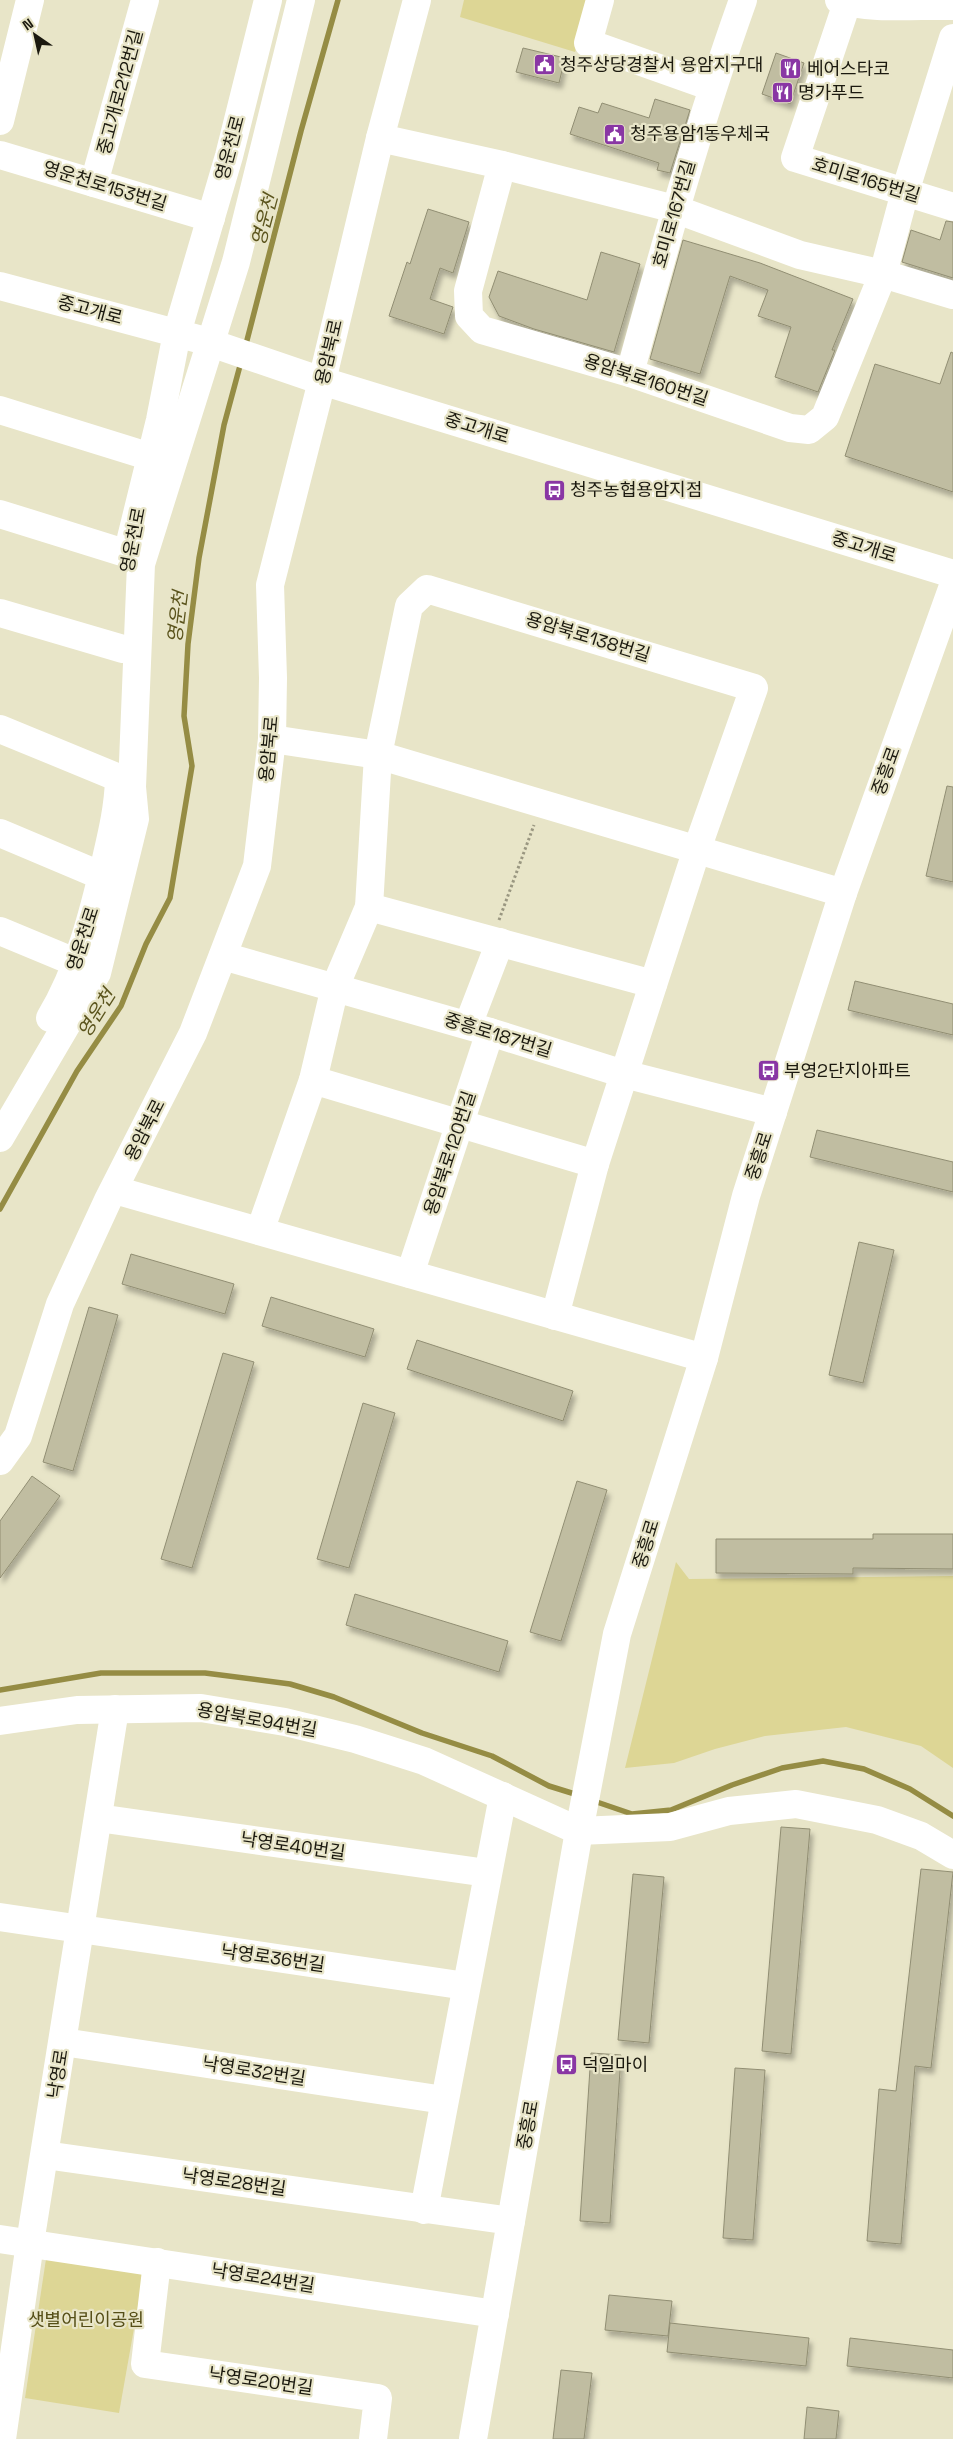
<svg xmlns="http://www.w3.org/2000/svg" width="953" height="2439" viewBox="0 0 953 2439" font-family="'Space Grotesk','Noto Sans KR',sans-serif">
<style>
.green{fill:#ddd695}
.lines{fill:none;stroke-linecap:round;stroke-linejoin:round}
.stream{stroke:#958c44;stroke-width:5.5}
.building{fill:#c0bda1;stroke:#918e73;filter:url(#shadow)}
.path{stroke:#9a9781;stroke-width:3;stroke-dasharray:2.5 2.5;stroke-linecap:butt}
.minor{stroke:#fff;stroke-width:28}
.labels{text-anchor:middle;stroke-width:4.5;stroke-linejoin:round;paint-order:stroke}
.poi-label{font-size:18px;fill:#1b190f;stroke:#e8e5c8;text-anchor:start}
.street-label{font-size:18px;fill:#1b190f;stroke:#e8e5c8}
.park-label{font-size:18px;fill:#554e17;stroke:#e8e5c8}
.water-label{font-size:19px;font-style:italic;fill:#5b541d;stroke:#e8e5c8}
</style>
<defs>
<filter id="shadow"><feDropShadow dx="3" dy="5.5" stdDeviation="2.5" flood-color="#0004"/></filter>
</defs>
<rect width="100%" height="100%" fill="#e8e5c8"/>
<g class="green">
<path d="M464,0H594L575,52L460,17Z"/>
<path d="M676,1562L689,1579L953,1576V1768L921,1746L846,1727L765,1736L715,1749L674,1763L625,1768Z"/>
<path d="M46,2259L144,2272L119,2413L25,2398Z"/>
</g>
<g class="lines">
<g class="stream">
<path d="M245,348L301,131L338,0"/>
<path d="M0,1209L77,1071L121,1006L146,944L170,898L192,766L184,716L188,644L199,558L224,425L241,362"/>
<path d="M0,1690L101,1673H205L290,1684L334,1697L422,1733L492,1756L549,1786L578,1795"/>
<path d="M591,1800L632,1814L671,1810L732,1785L782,1768L823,1761L864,1769L910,1789L953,1816"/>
</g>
</g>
<g class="building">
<path d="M523,48L565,58L559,83L516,72Z"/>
<path d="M776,53L804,63L790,104L762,94Z"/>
<path d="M655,99L690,110L670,173L657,170L659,163L570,134L579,107L598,113L602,103L649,118Z"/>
<path d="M428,209L469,222L453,273L440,268L430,299L453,307L444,334L389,316L407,262L410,264Z"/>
<path d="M946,221L953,222V278L902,262L911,230L940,240Z"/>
<path d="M683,240L760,263L853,299L832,350H835L818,392L775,377L791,327L758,316L768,290L730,276L700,374L650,359Z"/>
<path d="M601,252L640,264L614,352L534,329L499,316L489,297L498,271L587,300Z"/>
<path d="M951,352L953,353V492L845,456L875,364L940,384Z"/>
<path d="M947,786L953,787V882L926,876Z"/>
<path d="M855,981L953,1004V1035L848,1010Z"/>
<path d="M817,1130L953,1162V1192L810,1157Z"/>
<path d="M859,1242L894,1250L863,1383L829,1375Z"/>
<path d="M131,1254L234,1284L225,1314L122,1284Z"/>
<path d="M271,1297L374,1329L365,1357L262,1326Z"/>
<path d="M89,1307L118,1315L73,1471L43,1462Z"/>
<path d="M417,1340L573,1391L563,1421L407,1369Z"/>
<path d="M223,1353L254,1362L192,1568L161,1559Z"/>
<path d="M363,1403L395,1413L349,1568L317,1559Z"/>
<path d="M32,1476L60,1496L0,1578V1521Z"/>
<path d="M577,1481L607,1490L561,1641L530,1632Z"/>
<path d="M873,1534H953V1569L853,1568V1574L716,1573V1539H873Z"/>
<path d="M355,1594L508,1641L499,1672L346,1625Z"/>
<path d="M781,1827L810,1829L791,2054L762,2051Z"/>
<path d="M921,1869L953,1872L931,2068L915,2066L901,2244L867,2241L879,2089L896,2091Z"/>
<path d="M633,1874L664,1877L649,2043L618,2040Z"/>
<path d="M591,2053L621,2055L610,2223L580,2221Z"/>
<path d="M735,2068L765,2070L753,2240L723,2238Z"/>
<path d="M609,2295L672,2301L668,2336L605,2330Z"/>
<path d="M670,2323L809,2338L806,2366L667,2352Z"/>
<path d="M850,2338L953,2350V2378L847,2366Z"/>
<path d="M561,2370L592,2373L584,2439H553Z"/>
<path d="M807,2407L839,2411L836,2439H804Z"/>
</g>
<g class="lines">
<path class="path" d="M499,920L534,825"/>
<g class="minor">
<path d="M600,0L588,43L712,87"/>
<path d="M839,0C869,10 920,5 953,6"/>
<path d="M848,0L795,158L953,207"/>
<path d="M0,121L30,0"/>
<path d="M380,138L502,165L675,209L800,255L883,274L953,295"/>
<path d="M0,155L211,218"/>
<path d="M502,165L468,291L469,316L482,330L630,373L790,428L809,430L825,417L883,274L905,192L953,38"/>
<path d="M94,183L145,0"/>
<path d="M0,286L202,340L322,381L953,574"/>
<path d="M630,373C664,248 699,123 743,0"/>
<path d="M0,410L151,457"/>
<path d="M0,514L128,554"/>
<path d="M131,538L160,420L177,333L229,156L268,0"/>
<path d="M0,613L123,649"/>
<path d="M0,729L119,778"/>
<path d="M272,739L378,755L843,893"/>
<path d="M0,833L102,876"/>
<path d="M369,907L653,984"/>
<path d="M0,931L77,963"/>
<path d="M223,956L490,1032L624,1074L773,1112"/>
<path d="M50,1018C79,970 93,914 106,859C112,833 118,808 119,780"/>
<path d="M468,1025L500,942"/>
<path d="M313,1080L595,1164"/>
<path d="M0,1138L97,973L135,819L132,787L141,564L236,262L301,0"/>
<path d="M115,1190L704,1358"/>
<path d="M260,1231L313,1080L335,987L369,907L378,755L409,606L427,589L754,688L697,849L595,1164L555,1316"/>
<path d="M410,1274L490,1032"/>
<path d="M0,1461L18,1436L60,1304L108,1200L193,1033L257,866L272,739L273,678L270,585L322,381L380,138L417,0"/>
<path d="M0,1721L77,1710L201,1708L285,1722L355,1739L424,1761L579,1831L670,1827L729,1811L796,1804L877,1820L921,1836L953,1855"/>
<path d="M98,1818L487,1873"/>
<path d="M0,1917L466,1986"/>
<path d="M63,2042L444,2100"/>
<path d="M45,2155L511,2221"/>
<path d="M424,2210L503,1796"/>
<path d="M0,2239L495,2314"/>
<path d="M157,2262L145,2364L378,2398L373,2439"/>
<path d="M2,2439L30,2243L115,1709"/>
<path d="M473,2439L579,1831L617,1634L704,1358L746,1196L843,893L953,586"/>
</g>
</g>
<defs>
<symbol id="civic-square" viewBox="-11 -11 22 22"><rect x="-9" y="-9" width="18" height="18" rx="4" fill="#8936a4" stroke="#e8e5c8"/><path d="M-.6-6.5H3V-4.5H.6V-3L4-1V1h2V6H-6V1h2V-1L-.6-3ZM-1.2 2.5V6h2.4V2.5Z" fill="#fff"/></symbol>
<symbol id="restaurant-square" viewBox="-11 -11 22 22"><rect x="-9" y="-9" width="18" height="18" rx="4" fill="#8936a4" stroke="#e8e5c8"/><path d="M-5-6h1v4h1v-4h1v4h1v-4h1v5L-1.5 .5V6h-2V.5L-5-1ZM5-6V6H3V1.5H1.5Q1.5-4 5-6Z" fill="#fff"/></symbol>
<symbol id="bus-square" viewBox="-11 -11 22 22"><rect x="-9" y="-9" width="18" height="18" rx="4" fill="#8936a4" stroke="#e8e5c8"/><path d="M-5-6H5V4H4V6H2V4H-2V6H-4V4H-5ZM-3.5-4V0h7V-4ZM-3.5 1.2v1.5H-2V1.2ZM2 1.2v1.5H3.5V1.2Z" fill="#fff"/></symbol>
</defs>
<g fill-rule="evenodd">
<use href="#civic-square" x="532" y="52" width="25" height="25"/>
<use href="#restaurant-square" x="778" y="56" width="25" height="25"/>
<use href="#restaurant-square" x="770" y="80" width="25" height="25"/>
<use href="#civic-square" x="602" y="122" width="25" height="25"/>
<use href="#bus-square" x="542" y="478" width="25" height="25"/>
<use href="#bus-square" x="756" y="1058" width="25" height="25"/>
<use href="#bus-square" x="554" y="2052" width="25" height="25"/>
</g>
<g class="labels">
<g class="poi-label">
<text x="560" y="71">청주상당경찰서 용암지구대</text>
<text x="807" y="75">베어스타코</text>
<text x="798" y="99">명가푸드</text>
<text x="630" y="140">청주용암1동우체국</text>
<text x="570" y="496">청주농협용암지점</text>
<text x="784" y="1077">부영2단지아파트</text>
<text x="582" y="2071">덕일마이</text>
</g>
<g class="street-label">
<text transform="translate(120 92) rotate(-75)" y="6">중고개로212번길</text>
<text transform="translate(230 148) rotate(-75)" y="6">영운천로</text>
<text transform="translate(866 180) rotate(17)" y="6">호미로165번길</text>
<text transform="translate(105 186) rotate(17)" y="6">영운천로153번길</text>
<text transform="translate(674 214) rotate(-74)" y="6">호미로167번길</text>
<text transform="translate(90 310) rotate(15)" y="6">중고개로</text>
<text transform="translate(329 352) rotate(-77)" y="6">용암북로</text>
<text transform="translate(646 380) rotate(18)" y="6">용암북로160번길</text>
<text transform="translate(477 428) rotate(17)" y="6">중고개로</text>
<text transform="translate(133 540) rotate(-79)" y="6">영운천로</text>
<text transform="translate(864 547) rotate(17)" y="6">중고개로</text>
<text transform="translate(588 637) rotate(17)" y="6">용암북로138번길</text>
<text transform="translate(269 749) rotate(-85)" y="6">용암북로</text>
<text transform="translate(886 771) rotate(-70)" y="6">중흥로</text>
<text transform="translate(83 939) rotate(-72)" y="6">영운천로</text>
<text transform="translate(498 1035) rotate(17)" y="6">중흥로187번길</text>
<text transform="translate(145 1130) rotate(-63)" y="6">용암북로</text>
<text transform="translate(450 1153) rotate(-72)" y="6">용암북로120번길</text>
<text transform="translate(759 1156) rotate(-72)" y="6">중흥로</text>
<text transform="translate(646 1544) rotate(-73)" y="6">중흥로</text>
<text transform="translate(257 1720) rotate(10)" y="6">용암북로94번길</text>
<text transform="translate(293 1846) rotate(8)" y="6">낙영로40번길</text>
<text transform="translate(273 1958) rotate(8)" y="6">낙영로36번길</text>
<text transform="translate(254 2071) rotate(9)" y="6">낙영로32번길</text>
<text transform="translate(58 2074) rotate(-81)" y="6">낙영로</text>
<text transform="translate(528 2125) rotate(-80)" y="6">중흥로</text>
<text transform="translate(234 2182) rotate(8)" y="6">낙영로28번길</text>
<text transform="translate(263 2278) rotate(9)" y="6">낙영로24번길</text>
<text transform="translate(261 2381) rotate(8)" y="6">낙영로20번길</text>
</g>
<g class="park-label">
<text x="86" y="2326">샛별어린이공원</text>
</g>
<g class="water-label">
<text transform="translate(264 220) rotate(-75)" y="7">영운천</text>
<text transform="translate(177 617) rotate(-83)" y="7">영운천</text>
<text transform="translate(96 1013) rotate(-58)" y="7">영운천</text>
</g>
</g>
<g transform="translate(35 35) rotate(326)" stroke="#e8e5c8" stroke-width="4" paint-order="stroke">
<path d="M0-4L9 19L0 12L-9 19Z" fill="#1b190f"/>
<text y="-8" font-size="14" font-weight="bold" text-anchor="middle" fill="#1b190f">N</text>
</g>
</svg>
